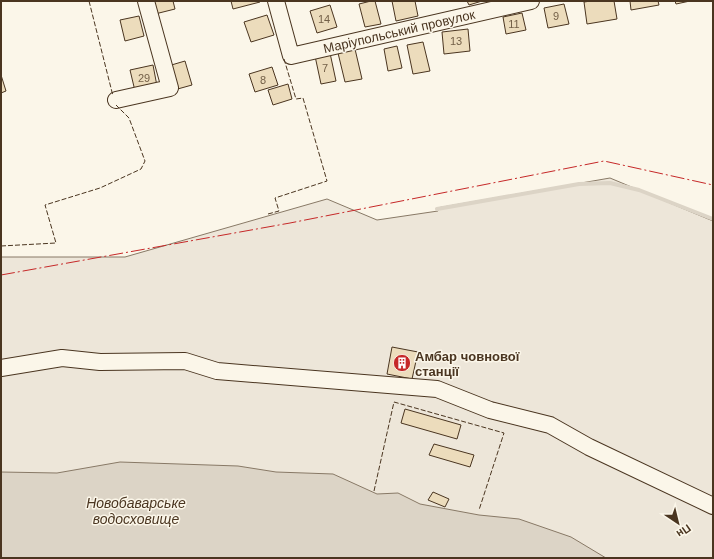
<svg xmlns="http://www.w3.org/2000/svg" width="714" height="559" viewBox="0 0 714 559" font-family="Helvetica,sans-serif">
<style>
.green{fill:#ede6d9;stroke:#887966}
.water{fill:#dcd4c6;stroke:#887966}
.lines{fill:none;stroke-linecap:round;stroke-linejoin:round}
.stream{stroke:#dcd4c6;stroke-width:4}
.building{fill:#ecdcbc;stroke:#4a3520}
.minor-casing{stroke:#4a3520;stroke-width:18}
.minor{stroke:#fbf6e9;stroke-width:16}
.fence{stroke:#4a3520;stroke-width:1;stroke-dasharray:5 2;stroke-linecap:butt}
.power{stroke:#c62828;stroke-width:1;stroke-dasharray:14 3 2 3;stroke-linecap:butt}
.labels{text-anchor:middle;stroke-width:3;stroke-linejoin:round;paint-order:stroke}
.number-label{font-size:11px;fill:#725f47}
.street-label{font-size:13px;fill:#4a3520;stroke:#fbf6e9}
.poi-label{font-size:13px;font-weight:bold;fill:#4a3520;stroke:#fbf6e9;text-anchor:start}
.water-label{font-size:14px;font-style:italic;fill:#4a3520;stroke:#fbf6e9}
</style>
<rect width="100%" height="100%" fill="#fbf6e9"/>
<path class="green" d="M610,178L713,221V558H1V257H125L327,199L377,220L438,211L437,208Z"/>
<path class="water" d="M120,462L238,466L276,472L333,474L377,494L398,493L420,504L479,515L519,519L571,537L606,558H1V472L57,473Z"/>
<g class="lines">
<path class="stream" d="M437,209L579,184L610,183L639,190L713,219"/>
</g>
<g class="building">
<path d="M152,1H173L175,9L155,14Z"/>
<path d="M231,1H260V2L233,9Z"/>
<path d="M371,1H375L381,24L365,27L359,4Z"/>
<path d="M392,1H415L418,16L396,21Z"/>
<path d="M467,1H482L469,5Z"/>
<path d="M591,1H614L617,19L587,24L584,2Z"/>
<path d="M630,1H658L659,5L631,10Z"/>
<path d="M675,1H690L676,4Z"/>
<path d="M564,4L569,24L548,28L544,8Z"/>
<path d="M330,5L337,27L317,33L310,11Z"/>
<path d="M522,13L526,30L506,34L503,17Z"/>
<path d="M267,15L274,35L251,42L244,22Z"/>
<path d="M139,16L144,36L125,41L120,20Z"/>
<path d="M468,29L470,51L444,54L442,32Z"/>
<path d="M423,42L430,71L413,74L407,45Z"/>
<path d="M397,46L402,68L388,71L384,49Z"/>
<path d="M355,49L362,79L345,82L338,53Z"/>
<path d="M330,53L336,81L321,84L315,56Z"/>
<path d="M185,61L192,85L174,90L168,66Z"/>
<path d="M153,65L157,86L135,91L130,70Z"/>
<path d="M272,67L278,85L255,92L249,74Z"/>
<path d="M1,75L6,91L1,93Z"/>
<path d="M288,84L292,99L273,105L268,90Z"/>
<path d="M392,347L418,352L412,379L387,374Z"/>
<path d="M405,409L461,425L457,439L401,423Z"/>
<path d="M434,444L474,455L470,467L429,455Z"/>
<path d="M433,492L449,499L445,507L428,500Z"/>
</g>
<g class="lines">
<defs>
<g id="minor">
<path d="M276,1L291,56L531,1"/>
<path d="M116,100L170,88L146,1"/>
<path d="M1,368L62,358L100,362L185,361L217,371L437,389L490,410L550,425L589,447L713,506"/>
</g>
</defs>
<use href="#minor" class="minor-casing"/>
<use href="#minor" class="minor"/>
<g class="fence">
<path d="M89,1L113,96"/>
<path d="M268,214L279,211L275,198L327,181L303,98L296,99L284,59"/>
<path d="M1,246L56,243L45,205L100,188L141,169L145,161L129,118L116,105"/>
<path d="M374,491L394,402L504,433L479,510"/>
</g>
<path class="power" d="M1,275L290,223L604,161L713,185"/>
</g>
<defs>
<symbol id="building-disc" viewBox="-11 -11 22 22"><circle r="9.5" fill="#c62828" stroke="#fbf6e9"/><path d="M-4-6H4V6H1V3H-1V6H-4ZM-2.5-4.3h1.7v1.8h-1.7ZM.8-4.3h1.7v1.8H.8ZM-2.5-1h1.7V.8h-1.7ZM.8-1h1.7V.8H.8Z" fill="#fff"/></symbol>
</defs>
<g fill-rule="evenodd">
<use href="#building-disc" x="392" y="353" width="20" height="20"/>
</g>
<g class="labels">
<g class="number-label">
<text x="556" y="20">9</text>
<text x="324" y="23">14</text>
<text x="514" y="28">11</text>
<text x="456" y="45">13</text>
<text x="325" y="72">7</text>
<text x="144" y="82">29</text>
<text x="263" y="84">8</text>
</g>
<g class="street-label">
<text transform="translate(399 31) rotate(-13)" y="5">Маріупольський провулок</text>
</g>
<g class="poi-label">
<text x="415" y="361">Амбар човнової<tspan x="415" dy="15">станції</tspan></text>
</g>
<g class="water-label">
<text x="136" y="508">Новобаварське<tspan x="136" dy="16">водосховище</tspan></text>
</g>
</g>
<rect width="714" height="559" fill="none" stroke="#4a3520" stroke-width="4"/>
<g transform="translate(678 523) rotate(145)" stroke="#fbf6e9" stroke-width="3" paint-order="stroke">
<path d="M0-3L7 15L0 10L-7 15Z" fill="#4a3520"/>
<text y="-6" font-size="11" font-weight="bold" text-anchor="middle" fill="#4a3520">Пн</text>
</g>
</svg>
